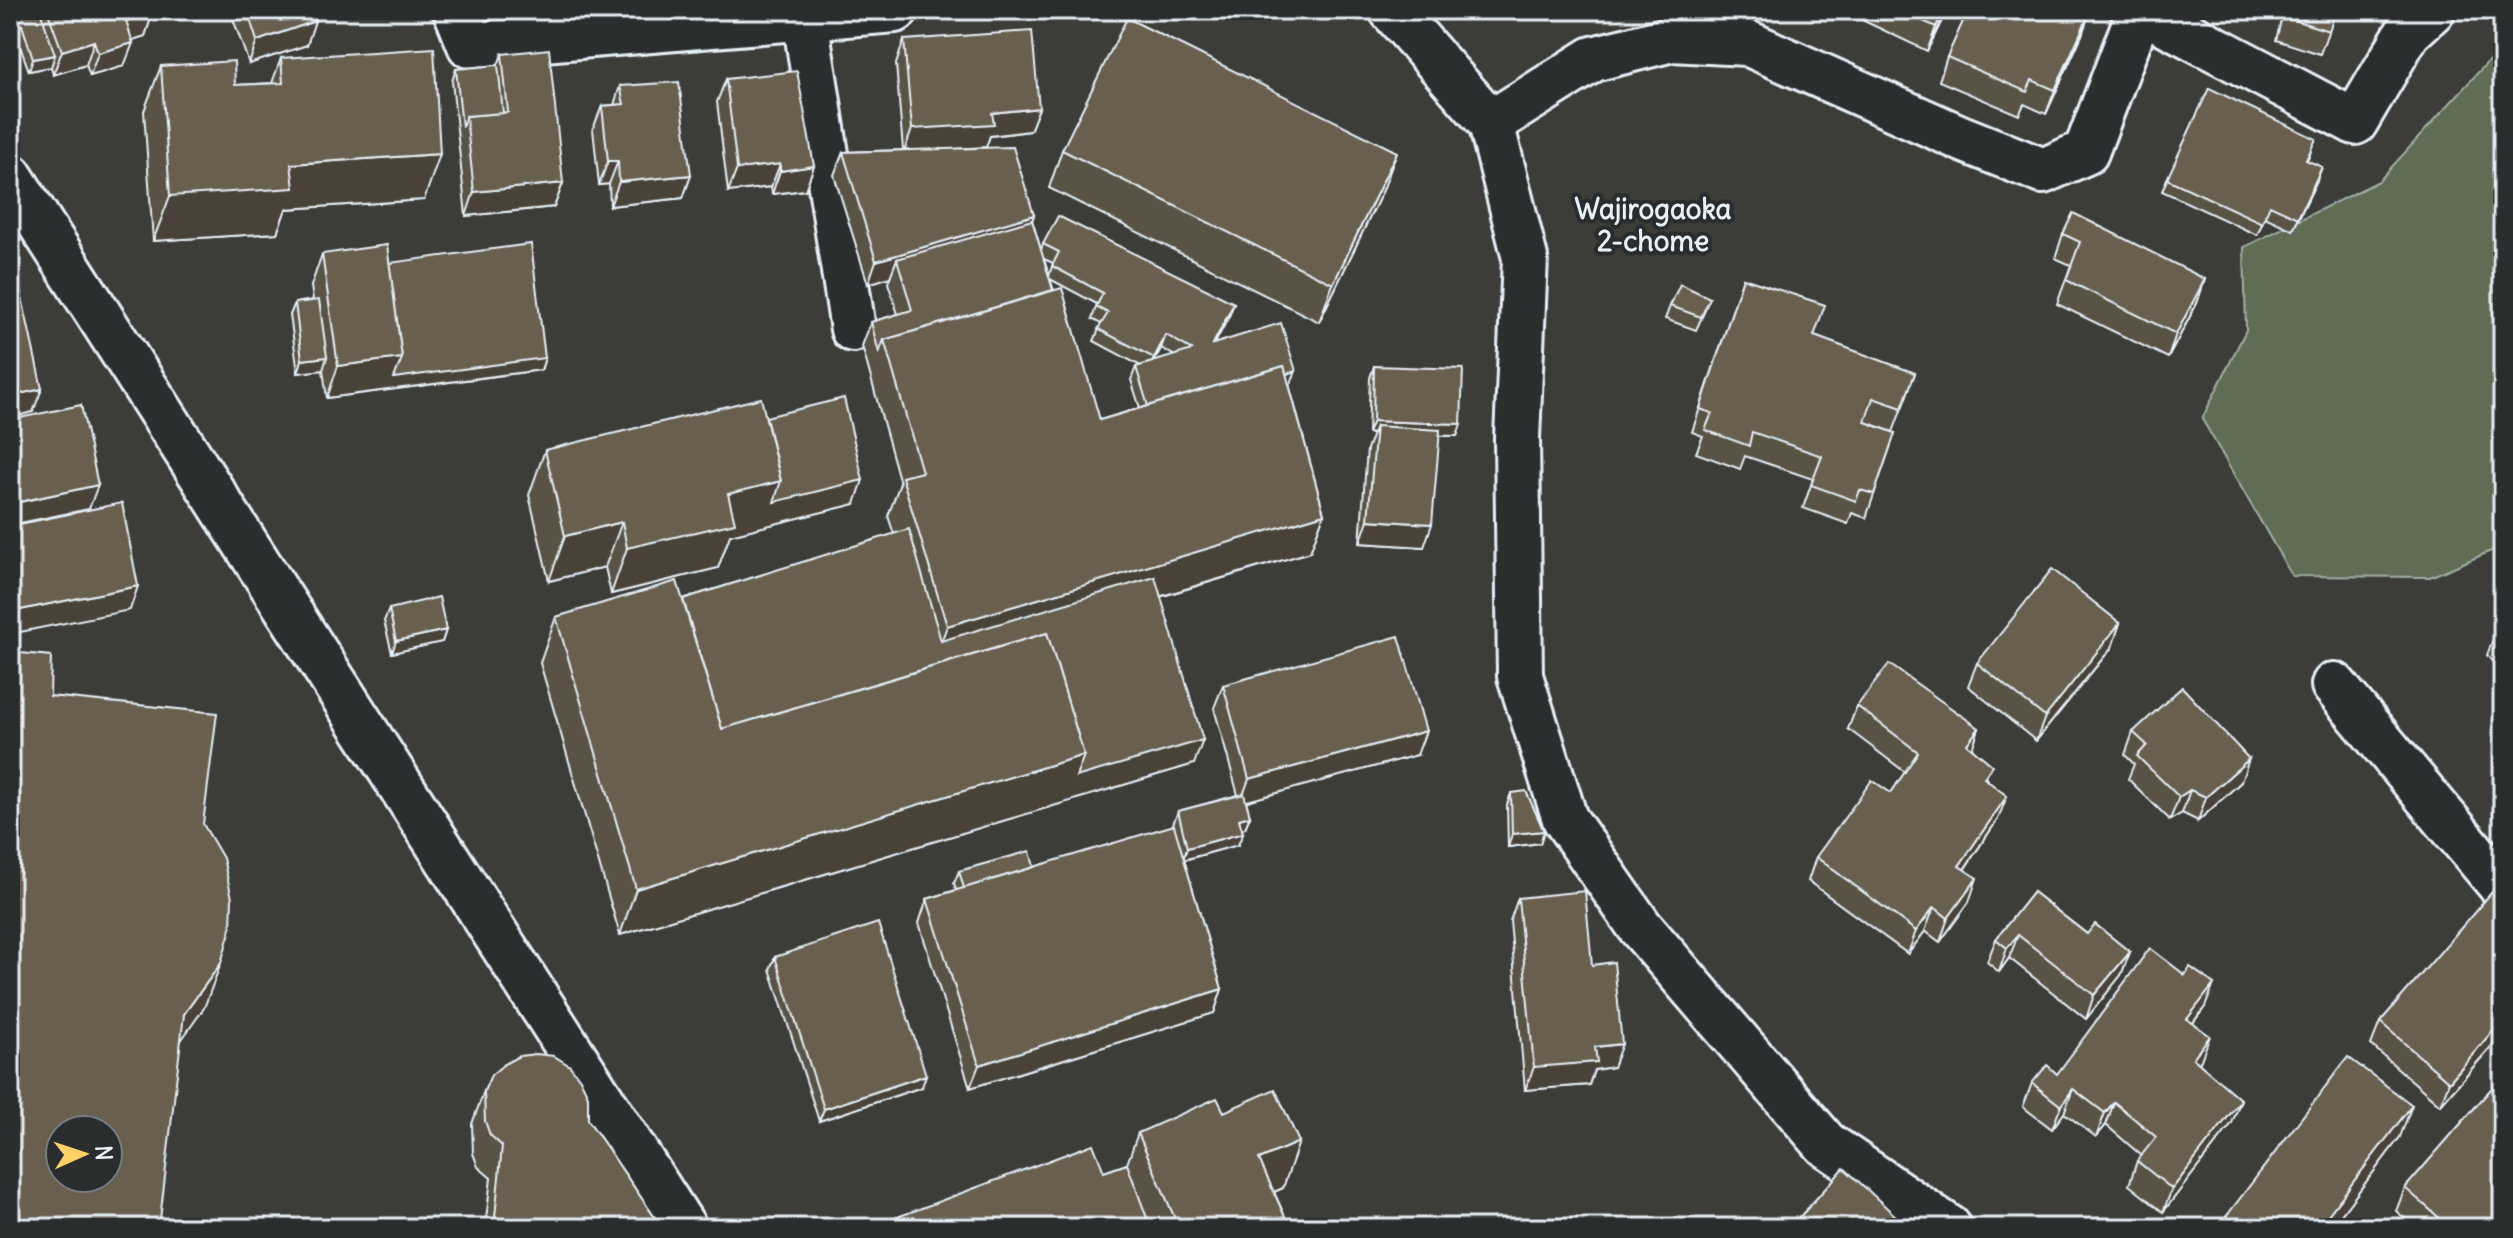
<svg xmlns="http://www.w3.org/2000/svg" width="2513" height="1238" viewBox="0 0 2513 1238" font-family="Delius,sans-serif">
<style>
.green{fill:#5e6d55;stroke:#a3afa6;stroke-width:2}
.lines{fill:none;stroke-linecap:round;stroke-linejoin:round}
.street-casing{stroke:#e8f1f8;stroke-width:50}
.secondary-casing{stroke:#e8f1f8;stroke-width:50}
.street{stroke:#2a2d2e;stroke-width:44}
.secondary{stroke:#2a2d2e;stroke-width:44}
.wall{fill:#595244;stroke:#e8f1f8;stroke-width:2;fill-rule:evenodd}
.shaded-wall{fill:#484237;stroke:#e8f1f8;stroke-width:2}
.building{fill:#675f4f;stroke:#e8f1f8;stroke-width:2;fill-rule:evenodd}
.labels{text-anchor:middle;stroke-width:8;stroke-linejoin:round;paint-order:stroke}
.neighbourhood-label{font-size:28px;font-weight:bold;fill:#e8f1f8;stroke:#2a2d2e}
</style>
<rect width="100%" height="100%" fill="#3c3c38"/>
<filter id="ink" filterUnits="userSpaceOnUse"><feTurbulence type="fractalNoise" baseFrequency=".0125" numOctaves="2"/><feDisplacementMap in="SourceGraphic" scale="16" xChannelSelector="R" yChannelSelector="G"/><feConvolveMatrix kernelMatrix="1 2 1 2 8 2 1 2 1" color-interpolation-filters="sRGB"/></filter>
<g filter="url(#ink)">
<path class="green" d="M2503,45V546L2430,577L2292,576L2202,419L2246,330L2244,247L2379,181Z"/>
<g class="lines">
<defs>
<g id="street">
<path d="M456,10L470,45L895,10"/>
<path d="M1392,10L1491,123L1525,258L1517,438L1520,676L1565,819L1640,927L1826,1144L1949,1228"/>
<path d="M2141,10L2355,122L2408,32L2432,10"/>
<path d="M805,18L853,329"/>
<path d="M1491,123L1593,59L1672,39L1747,43L1963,139L2043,171L2086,152L2140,10"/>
<path d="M2334,685L2503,888"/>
</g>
<path id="secondary" d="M10,176L684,1228"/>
</defs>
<use href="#street" class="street-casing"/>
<use href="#secondary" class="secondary-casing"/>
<use href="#street" class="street"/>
<use href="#secondary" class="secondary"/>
</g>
<g class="wall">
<path d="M10,10H152L153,12L145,36L132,40L124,66L90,76L86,65L53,75L51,67L29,71L17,38L10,36Z"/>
<path d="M230,10H312L307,45L249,64Z"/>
<path d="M1841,10H1947L1927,51Z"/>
<path d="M2275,10H2336L2320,54L2276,40L2283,13Z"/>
<path d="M2082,35L2046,114L2024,104L2019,115L1939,81L1947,57Z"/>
<path d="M904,40L1039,108L1030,131L990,136L986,147L1034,215L1032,220L1041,250L1043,244L1234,303L1229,316L1215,343L1291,383L1289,384L1324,514L1310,552L1160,597L1194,764L620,935L540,663L556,617L683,599L894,534L888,516L900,483L862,346L871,322L898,314L888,283L890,277L868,284L834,175L843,152L903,150L896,64ZM1044,259L1053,263L1049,276ZM1050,279L1097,304L1092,319L1101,324L1094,341L1141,366L1136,367L1131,380L1140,408L1100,420ZM1161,348L1175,356L1154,362Z"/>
<path d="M502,54L563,183L554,207L466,216L452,81L456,69L498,65Z"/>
<path d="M281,58L424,200L286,209L277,233L153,241L144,111L161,66L235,85L272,83Z"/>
<path d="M726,79L814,166L805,190L772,194L771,187L728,192L717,102Z"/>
<path d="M620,86L691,175L683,198L610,206L609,184L599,185L593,129L602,106L614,105Z"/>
<path d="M1062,150L1383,190L1319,322L1049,188Z"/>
<path d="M2311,151L2307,160L2317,180L2293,230L2265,217L2257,235L2162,191L2167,179Z"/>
<path d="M2063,234L2205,279L2197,303L2168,358L2057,304L2071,265L2055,258Z"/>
<path d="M322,254L389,263L545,358L541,370L327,398L323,370L298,373L290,315L295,303L313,300L311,286Z"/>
<path d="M1743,278L1814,336L1915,373L1893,432L1865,422L1895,433L1866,518L1852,513L1848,524L1803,508L1813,479L1745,456L1740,469L1696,453L1703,436L1692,432Z"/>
<path d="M1670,306L1705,310L1696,330L1665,319Z"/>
<path d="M1374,366L1461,424L1457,436H1439L1424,547L1360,543L1367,449L1373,434L1368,433L1370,378Z"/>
<path d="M766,417L855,504L730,535L718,568L611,594L605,567L549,581L529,495L545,450Z"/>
<path d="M389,609L446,630L442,642L392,653L384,621Z"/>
<path d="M2120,623L2112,647L2036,741L1968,686L1977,663Z"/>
<path d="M2503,627V675L2487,655L2496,632Z"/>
<path d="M1223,685L1417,755L1246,801L1250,816L1245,828L1242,829L1238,845L1184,860L1222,989L1214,1013L970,1088L919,923L927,899L956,890L954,883L959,871L1034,867L1174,826L1173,824L1178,811L1238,795L1214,708Z"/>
<path d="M1857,706L1979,728L1972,748L1987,780L1998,819L1964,870L1969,902L1940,942L1925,931L1908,954L1808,881L1816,857L1891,793L1905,772L1848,729Z"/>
<path d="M2133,732L2241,782L2198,821L2182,813L2170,820L2128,779L2134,764L2125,755Z"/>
<path d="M1511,793L1544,831L1540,843L1508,847L1507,805Z"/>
<path d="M2033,892L2087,934L2130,952L2121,975L2086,1019L2009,958L1999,972L1987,962L1996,939Z"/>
<path d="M1518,898L1592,965L1613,1067L1594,1070L1589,1085L1525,1090L1510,921Z"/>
<path d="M2503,902V1033L2440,1105L2371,1045L2380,1022Z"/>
<path d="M775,957L922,1087L819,1121L770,969Z"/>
<path d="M2205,1007L2193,1023L2201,1060L2199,1063L2232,1123L2163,1212L2129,1185L2137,1161L2142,1156L2106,1125L2096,1137L2064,1113L2052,1129L2023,1107L2032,1083L2057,1074Z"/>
<path d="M484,1091L588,1120L662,1228H485L491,1178L478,1167L473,1153L472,1124Z"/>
<path d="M1224,1112L1283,1188L1274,1192L1290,1228H868L1104,1172L1127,1164L1138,1133Z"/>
<path d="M2400,1137L2331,1228H2222L2225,1218Z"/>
<path d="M2405,1188L2503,1228H2416L2396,1211Z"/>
<path d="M1796,1221L1896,1228H1793Z"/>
</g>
<g class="shaded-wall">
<path d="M1944,10H1947L1927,51L1936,27Z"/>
<path d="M153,12L145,36L118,45L126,21Z"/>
<path d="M2090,12L2082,35L2046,114L2055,90Z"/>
<path d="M315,21L307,45L249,64L257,41Z"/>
<path d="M94,41L86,65L53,75L62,51Z"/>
<path d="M133,43L124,66L90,76L98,53Z"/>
<path d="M55,55L51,67L29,71L33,59Z"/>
<path d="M1039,108L1030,131L990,136L986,147L904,152L912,129L992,113Z"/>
<path d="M1397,152L1383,190L1319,322L1333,284Z"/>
<path d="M440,154L424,200L286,209L277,233L153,241L170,196L291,164Z"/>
<path d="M608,161H618L609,184L599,185Z"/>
<path d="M780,164L771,187L728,192L737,169Z"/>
<path d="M814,166L805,190L772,194L780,171Z"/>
<path d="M2322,167L2317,180L2293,230L2298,218Z"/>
<path d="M691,175L683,198L610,206L619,182Z"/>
<path d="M563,183L554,207L466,216L474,192Z"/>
<path d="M1034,215L1026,238L897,259L890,277L868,284L876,261Z"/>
<path d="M2205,279L2197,303L2168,358L2176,334Z"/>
<path d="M1234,303L1229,316L1208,356L1213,344Z"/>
<path d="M1166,335L1161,348L1149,370L1154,358Z"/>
<path d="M327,357L323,370L298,373L302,360Z"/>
<path d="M402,358H545L541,370L327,398L338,366Z"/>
<path d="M1296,371L1291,383L1147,429L1152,416Z"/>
<path d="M42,389L33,412L10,418V396Z"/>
<path d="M1373,421L1461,424L1457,436L1375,434L1376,426L1373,434L1368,433Z"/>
<path d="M863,480L855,504L730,535L718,568L611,594L627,548L728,494L781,481Z"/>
<path d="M98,485L89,509L10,525V504Z"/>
<path d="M1324,514L1310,552L933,664L947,626Z"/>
<path d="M1368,520L1432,524L1424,547L1360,543Z"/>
<path d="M622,522L605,567L549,581L565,536Z"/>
<path d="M138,586L130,610L10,634V612Z"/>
<path d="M2120,623L2112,647L2036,741L2045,717Z"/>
<path d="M446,630L442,642L392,653L396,641Z"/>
<path d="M1979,728L1971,752L1967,744Z"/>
<path d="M1426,731L1417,755L1240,803L1249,779Z"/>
<path d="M1203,740L1194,764L620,935L636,889L1084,755Z"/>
<path d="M2249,759L2241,782L2198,821L2206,797Z"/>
<path d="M2190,790L2182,813L2170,820L2179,797Z"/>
<path d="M2007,796L1998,819L1950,890L1959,866Z"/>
<path d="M1250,816L1245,828L1234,832L1239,819Z"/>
<path d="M1544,831L1540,843L1508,847L1512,834Z"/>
<path d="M1243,833L1238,845L1183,860L1187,848Z"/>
<path d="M1977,878L1969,902L1940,942L1948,918Z"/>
<path d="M1934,907L1925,931L1908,954L1916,931Z"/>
<path d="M2018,935L2009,958L1999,972L2007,948Z"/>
<path d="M2130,952L2121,975L2086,1019L2094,995Z"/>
<path d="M221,963L204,1008L168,1059L184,1014Z"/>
<path d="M2214,984L2205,1007L2178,1042L2187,1019Z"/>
<path d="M1222,989L1214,1013L970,1088L979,1065Z"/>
<path d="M2503,1019V1033L2440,1105L2449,1082Z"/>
<path d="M2210,1036L2201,1060L2185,1082L2193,1058Z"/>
<path d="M1622,1044L1613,1067L1594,1070L1589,1085L1525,1090L1534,1067L1595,1047Z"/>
<path d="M926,1075L922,1087L819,1121L824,1109Z"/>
<path d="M2073,1089L2064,1113L2052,1129L2061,1106Z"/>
<path d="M2241,1100L2232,1123L2163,1212L2172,1189Z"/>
<path d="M2114,1102L2106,1125L2096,1137L2105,1113Z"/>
<path d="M2412,1105L2400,1137L2331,1228H2318Z"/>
<path d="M1299,1142L1283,1188L1243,1205L1259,1159Z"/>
<path d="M1147,1218L1143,1228H1119Z"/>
</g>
<g class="building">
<path d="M10,10H40L55,55L33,59L22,25L10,23Z"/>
<path d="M47,10H152L153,12L126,21L133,43L98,53L94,41L62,51Z"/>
<path d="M247,10H312L315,21L257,41Z"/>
<path d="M1899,10H1944L1936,27Z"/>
<path d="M1968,10H2086L2090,12L2055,90L2032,80L2027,92L1947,57Z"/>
<path d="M2286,10H2336L2329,31L2284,17Z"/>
<path d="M1127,18L1397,152L1333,284L1062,150Z"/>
<path d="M1032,31L1039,108L992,113L994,124L912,129L904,40Z"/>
<path d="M434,48L440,154L291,164L294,188L170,196L161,66L234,61L235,85L283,83L281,58Z"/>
<path d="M549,49L563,183L474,192L466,116L508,112L502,54Z"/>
<path d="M498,65L503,113L466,116L462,127L456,69Z"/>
<path d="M797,71L814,166L780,171V164L737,169L726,79Z"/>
<path d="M679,82L691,175L619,182L618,161H608L602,106L624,104L620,86Z"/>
<path d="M2209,88L2316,139L2306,160L2322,167L2298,218L2270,205L2262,223L2167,179Z"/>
<path d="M1013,147L1034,215L876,261L843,152Z"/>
<path d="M2073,213L2205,279L2176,334L2066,280L2080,242L2063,234Z"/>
<path d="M1058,216L1234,303L1213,344L1281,323L1296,371L1286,374L1284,366L1148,406L1136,367L1192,350L1166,335L1154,358L1098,329L1108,313L1096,307L1103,293L1052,266L1059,252L1043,244Z"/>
<path d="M1032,220L1053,290L884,340L879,353L871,322L912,310L897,259Z"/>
<path d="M531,244L545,358L394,378L402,358L389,263Z"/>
<path d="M387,245L402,358L338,366L322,254Z"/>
<path d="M1743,278L1825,305L1814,336L1915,373L1902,408L1873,398L1865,422L1895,433L1874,494L1860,490L1856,501L1811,485L1822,456L1752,432L1749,446L1705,430L1712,413L1700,409Z"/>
<path d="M1680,284L1710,298L1701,317L1670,306Z"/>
<path d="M20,288L42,389L10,396V290Z"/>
<path d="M1062,288L1100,420L1284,366L1324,514L947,626L902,477L922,472L884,340Z"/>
<path d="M319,300L327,357L302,360L295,303Z"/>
<path d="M1374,366L1463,369L1461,424L1373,421Z"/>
<path d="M761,398L781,481L728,494L735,523L627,548L622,522L565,536L545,450Z"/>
<path d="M844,398L863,480L774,502L781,481L766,417Z"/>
<path d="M81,405L98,485L10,504V420Z"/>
<path d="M1376,426L1440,430L1432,524L1368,520Z"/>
<path d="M122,503L138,586L10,612V526Z"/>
<path d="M909,529L941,641L1155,577L1203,740L1076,777L1084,755L1047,633L722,729L683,599Z"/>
<path d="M2052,569L2120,623L2045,717L1977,663Z"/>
<path d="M677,581L722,729L1047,633L1084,755L636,889L556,617Z"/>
<path d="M439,597L446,630L396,641L389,609Z"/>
<path d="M2503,627V641L2496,632Z"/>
<path d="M1399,636L1426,731L1249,779L1223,685Z"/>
<path d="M10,652L51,656L50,696L217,713L203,824L223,858L232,898L231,928L221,963L184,1014L159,1228H10ZM60,1130H108V1178H60Z"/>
<path d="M1889,664L1979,728L1967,744L1992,765L1984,778L2007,796L1959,866L1977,878L1948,918L1934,907L1916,931L1816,857L1872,780L1891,793L1918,752L1857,706Z"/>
<path d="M2182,687L2249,759L2206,797L2190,790L2179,797L2137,756L2147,745L2133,732Z"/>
<path d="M1526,791L1544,831L1512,834L1511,793Z"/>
<path d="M1244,794L1250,816L1239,819L1243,833L1187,848L1178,811Z"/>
<path d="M1174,825L1222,989L979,1065L927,899Z"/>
<path d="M1030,851L1034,867L964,888L959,871Z"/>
<path d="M1585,891L1592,965L1614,962L1622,1044L1595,1047L1597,1062L1534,1067L1518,898Z"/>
<path d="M2033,892L2087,934L2095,924L2130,952L2094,995L2018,935L2007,948L1996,939Z"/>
<path d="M2492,892L2503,902V1019L2449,1082L2380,1022Z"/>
<path d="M878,923L926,1075L824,1109L775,957Z"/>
<path d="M2150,948L2185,975L2190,967L2214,984L2187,1019L2210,1036L2193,1058L2241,1100L2172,1189L2137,1161L2156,1137L2114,1102L2105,1113L2073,1089L2061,1106L2032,1083L2047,1065L2057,1074Z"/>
<path d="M536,1054L554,1056L570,1066L580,1079L588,1096V1120L662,1228H494L502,1146L490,1135L485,1121L484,1091L491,1075L504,1064L519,1056Z"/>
<path d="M2348,1057L2412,1105L2318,1228H2238L2225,1218Z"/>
<path d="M2503,1075V1222L2498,1228H2451L2405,1188Z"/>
<path d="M1275,1089L1299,1142L1259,1159L1290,1228H1179L1138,1133L1217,1098L1224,1112Z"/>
<path d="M1093,1144L1104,1172L1127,1164L1147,1218L1119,1228H868Z"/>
<path d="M1844,1168L1899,1219L1891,1228H1804L1796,1221Z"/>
</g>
</g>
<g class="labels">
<g class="neighbourhood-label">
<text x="1653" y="219">Wajirogaoka<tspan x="1653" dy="32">2-chome</tspan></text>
</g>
</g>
<rect width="2513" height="1238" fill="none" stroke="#2a2d2e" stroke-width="40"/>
<rect x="20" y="20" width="2473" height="1198" fill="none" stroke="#e8f1f8" stroke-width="3" filter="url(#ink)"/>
<g transform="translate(84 1154) rotate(87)"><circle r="38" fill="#2a2d2e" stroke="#767b7f" stroke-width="2"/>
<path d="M0-6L14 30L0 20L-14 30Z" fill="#ffd166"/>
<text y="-12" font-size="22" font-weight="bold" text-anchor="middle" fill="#e8f1f8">N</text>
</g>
</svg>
